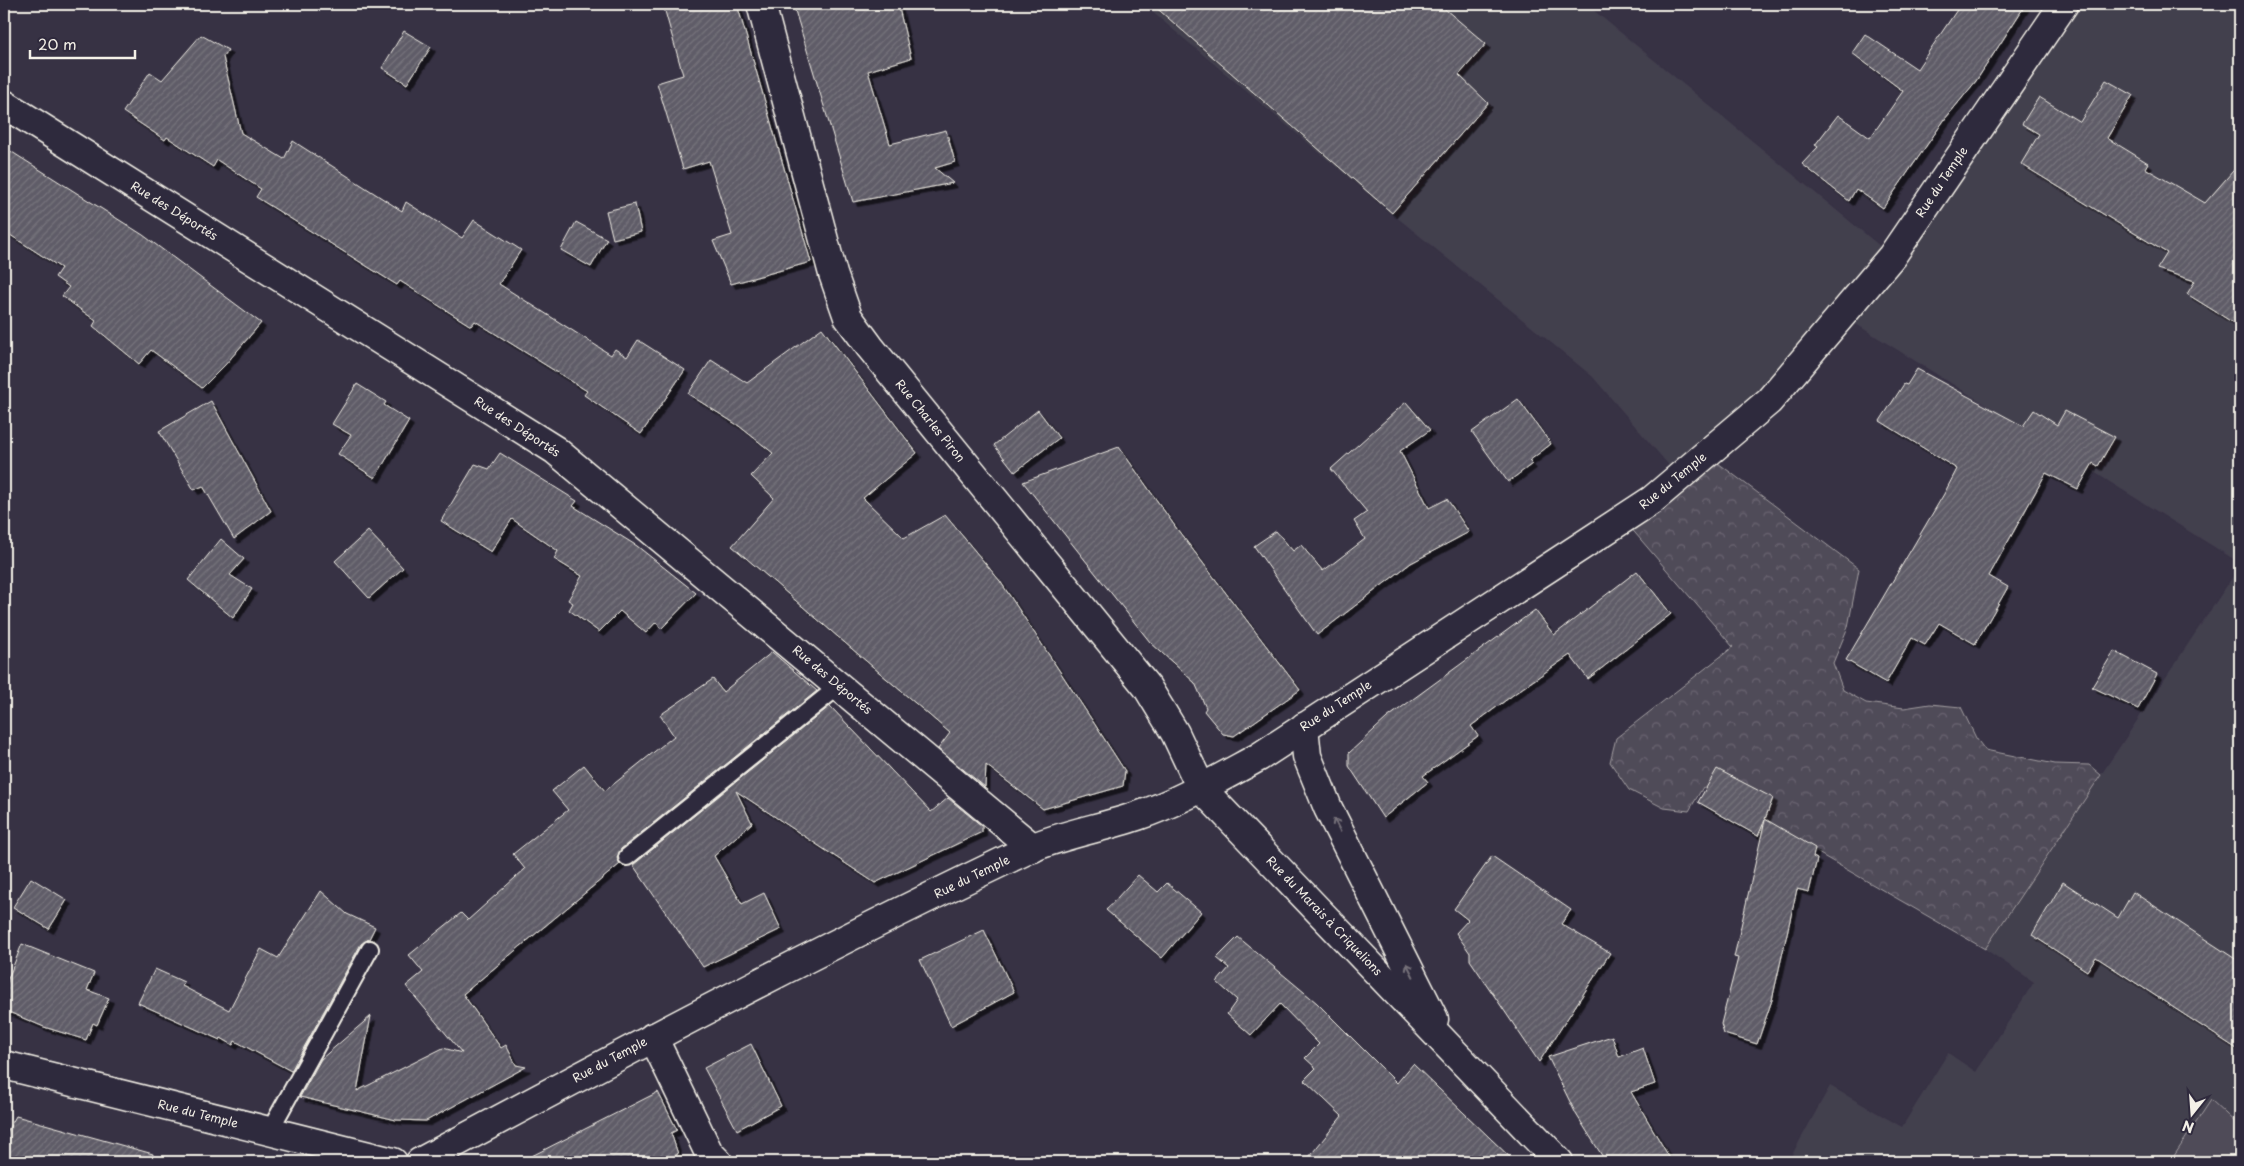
<svg xmlns="http://www.w3.org/2000/svg" width="2244" height="1166" viewBox="0 0 2244 1166" font-family="'Playpen Sans',sans-serif">
<style>
.built{fill:#433f4e}
.grass{fill:#504b59;stroke:#a29ea0}
.forest{fill:url(#forest-crowns);stroke:#a29ea0}
.building{fill:url(#building-hatch);stroke:#f4f1e8;filter:url(#shadow)}
.lines{fill:none;stroke-linecap:round;stroke-linejoin:round}
.service-casing{stroke:#f4f1e8;stroke-width:20}
.minor-casing{stroke:#f4f1e8;stroke-width:31}
.service{stroke:#2f2a3d;stroke-width:16}
.minor{stroke:#2f2a3d;stroke-width:28}
.oneway{stroke:#747079}
.labels{text-anchor:middle;stroke-width:4;stroke-linejoin:round;paint-order:stroke}
.street-label{font-size:12px;fill:#f4f1e8;stroke:#2f2a3d}
</style>
<defs>
<pattern id="forest-crowns" width="20" height="18" patternUnits="userSpaceOnUse" patternTransform="scale(1.25)"><rect width="20" height="18" fill="#504b59"/><path d="M2 6a3 3 0 1 1 6 0M12 15a3 3 0 1 1 6 0" fill="none" stroke="#6a6571"/></pattern>
<pattern id="building-hatch" width="6" height="6" patternUnits="userSpaceOnUse" patternTransform="scale(1.25)"><rect width="6" height="6" fill="#5f5c67"/><path d="M-1 1l2-2M0 6l6-6M5 7l2-2" fill="none" stroke="#77747d"/></pattern>
<filter id="shadow"><feDropShadow dx="4.5" dy="4.5" stdDeviation="0" flood-color="#0009"/></filter>
</defs>
<rect width="100%" height="100%" fill="#373244"/>
<filter id="ink" filterUnits="userSpaceOnUse"><feTurbulence type="fractalNoise" baseFrequency=".02" numOctaves="2"/><feDisplacementMap in="SourceGraphic" scale="10" xChannelSelector="R" yChannelSelector="G"/><feConvolveMatrix kernelMatrix="1 2 1 2 8 2 1 2 1" color-interpolation-filters="sRGB"/></filter>
<g filter="url(#ink)">
<g class="built">
<path d="M1145,4H1595L1592,9L1892,256L2064,4H2240V563L1843,316L1679,477L1592,376L1378,202L1144,5Z"/>
<path d="M2240,566V1127L2211,1100L2170,1162H1788L1830,1086L1902,1127L1948,1053L1976,1072L2034,982L1985,949Z"/>
</g>
<path class="grass" d="M2211,1100L2240,1127V1162H2170Z"/>
<path class="forest" d="M1706,454L1859,569L1848,627L1833,663L1843,690L1866,703L1904,708L1930,704L1961,707L1976,738L1985,750L2055,764L2089,765L2101,775L1985,949L1703,787L1689,811L1664,808L1629,790L1610,762L1616,738L1733,647L1623,519Z"/>
<g class="building">
<path d="M663,4H737L811,262L731,284L713,241L732,235L709,161L683,169L657,83L683,75Z"/>
<path d="M793,4H898L911,58L868,71L890,144L946,130L955,162L935,168L953,183L853,202Z"/>
<path d="M1152,4H1439L1486,44L1459,75L1488,103L1392,213Z"/>
<path d="M1961,4H2026L1976,81L1945,119L1883,208L1856,189L1849,201L1802,164L1818,147L1815,145L1838,115L1870,138L1903,91L1852,53L1865,34L1917,69Z"/>
<path d="M404,31L431,47L407,84L382,68Z"/>
<path d="M201,35L228,50L223,57L241,133L284,159L293,141L402,211L406,202L462,238L474,220L521,250L499,284L611,355L615,349L627,357L638,340L685,370L641,434L584,395L587,391L475,321L471,326L400,281L397,285L256,197L261,189L217,160L213,167L167,137L165,140L123,112L150,72L162,80Z"/>
<path d="M2106,80L2133,95L2107,138L2148,163L2145,168L2205,203L2240,163V327L2187,294L2195,281L2157,269L2167,253L2021,164L2039,134L2022,124L2039,97L2080,122Z"/>
<path d="M4,147L143,235L261,323L225,365L202,388L151,350L139,364L93,326L96,321L62,296L69,287L55,277L61,268L4,231Z"/>
<path d="M635,204L641,232L613,239L606,211Z"/>
<path d="M576,222L607,239L591,267L561,250Z"/>
<path d="M822,328L917,453L863,498L904,538L945,515L1000,581L1092,720L1125,771L1123,786L1043,809L986,765L985,787L938,749L950,733L732,546L774,498L751,476L773,453L739,426L688,394L711,360L747,383Z"/>
<path d="M1917,369L2023,426L2034,410L2057,425L2065,411L2115,437L2098,466L2093,463L2078,489L2046,473L1989,576L2008,587L1975,644L1939,623L1925,645L1912,638L1886,683L1846,660L1944,494L1957,469L1880,421L1904,384L1907,385Z"/>
<path d="M357,384L386,402L384,405L409,421L375,478L338,454L351,435L332,424Z"/>
<path d="M1518,399L1551,444L1529,461L1532,464L1508,482L1472,432Z"/>
<path d="M211,401L271,511L234,539L203,486L194,490L159,431Z"/>
<path d="M1406,402L1430,430L1400,451L1429,508L1447,499L1469,532L1411,563L1317,635L1254,546L1276,531L1293,551L1301,545L1323,571L1365,539L1354,521L1367,512L1331,469Z"/>
<path d="M1038,410L1059,438L1015,472L994,445Z"/>
<path d="M1119,447L1177,529L1300,690L1234,736L1223,734L1204,711L1206,708L1195,683L1150,642L1023,482Z"/>
<path d="M500,453L577,501L573,506L637,546L696,593L661,629L656,622L646,633L620,611L599,632L569,610L573,603L568,600L582,576L554,559L558,551L512,519L491,552L441,521L475,464L489,469Z"/>
<path d="M368,531L403,568L369,598L335,561Z"/>
<path d="M221,539L244,559L230,575L252,589L233,618L188,580Z"/>
<path d="M1637,571L1671,614L1588,679L1570,655L1521,689L1471,726L1478,736L1423,776L1428,782L1383,818L1349,766V753L1387,718L1535,610L1554,635Z"/>
<path d="M2114,651L2157,674L2138,709L2092,687Z"/>
<path d="M772,652L817,691L621,849L617,858L620,864L463,994L501,1048L506,1045L516,1065L526,1067L426,1121L396,1120L300,1097L321,1059L371,1016L357,1091L443,1048L462,1053L406,986L423,972L409,955L461,913L468,920L525,869L513,854L568,810L552,791L584,765L605,791L674,736L660,715L713,679L723,692Z"/>
<path d="M830,706L931,812L948,798L982,826V832L875,883L736,791L752,823L714,856L742,904L764,893L781,929L703,967L633,865Z"/>
<path d="M1717,769L1773,798L1765,819L1815,848L1813,857L1817,859L1809,892L1797,889L1772,1000L1757,1044L1724,1034L1721,1024L1738,958L1734,957L1765,820L1758,836L1698,802Z"/>
<path d="M1492,856L1571,910L1561,924L1610,953L1539,1062L1470,960V953L1456,933L1468,920L1454,909Z"/>
<path d="M1138,875L1158,892L1167,883L1201,912L1162,958L1106,910Z"/>
<path d="M31,878L67,900L49,929L13,907Z"/>
<path d="M2063,882L2118,918L2133,892L2240,962V1051L2096,957L2087,971L2032,935Z"/>
<path d="M321,891L347,914L375,927L369,939L361,944L291,1071L235,1041L233,1045L221,1038L220,1040L138,1003L155,969L184,982L182,986L229,1010L261,949L278,958Z"/>
<path d="M984,930L1014,992L951,1026L920,960Z"/>
<path d="M1238,937L1317,1003L1397,1083L1413,1064L1515,1162H1305L1342,1116L1304,1080L1316,1068L1305,1058L1319,1044L1280,1004L1251,1035L1227,1014L1237,1000L1217,982L1229,968L1217,958Z"/>
<path d="M22,944L94,973L87,990L109,998L97,1025L93,1023L86,1040L44,1027L4,1010V989Z"/>
<path d="M1612,1036L1619,1057L1643,1048L1655,1084L1631,1092L1672,1162H1606L1576,1114L1548,1057Z"/>
<path d="M751,1044L781,1106L737,1130L704,1068Z"/>
<path d="M658,1092L677,1130L671,1133L678,1154L663,1162H520Z"/>
<path d="M16,1116L153,1154L152,1162H4V1137Z"/>
</g>
<g class="lines">
<defs>
<g id="service">
<path d="M627,857L839,686"/>
<path d="M269,1132L370,949"/>
</g>
<g id="minor">
<path d="M761,4L833,274L848,317L870,347L1147,687L1175,733L1201,788L1559,1162"/>
<path d="M4,104L555,450L1033,848"/>
<path d="M1304,727L1307,756L1328,808L1434,1019"/>
<path d="M653,1037L709,1153L718,1162"/>
<path d="M4,1065L393,1162"/>
<path d="M420,1162C621,1054 823,947 1029,849C1063,834 1102,828 1137,816C1179,802 1220,778 1259,757L1652,500L1769,401L1892,256L2064,4"/>
</g>
</defs>
<use href="#service" class="service-casing"/>
<use href="#minor" class="minor-casing"/>
<use href="#service" class="service"/>
<use href="#minor" class="minor"/>
</g>
<defs><path id="oneway-shaft" d="M-6 0H5M1.5-3L5.5 0L1.5 3" fill="none" stroke-width="1.6" stroke-linecap="round" stroke-linejoin="round" transform="scale(1.25)"/></defs>
<g class="oneway">
<use href="#oneway-shaft" transform="translate(1337 825) rotate(-117)"/>
<use href="#oneway-shaft" transform="translate(1410 970) rotate(-117)"/>
</g>
</g>
<g class="labels">
<g class="street-label">
<text transform="translate(1942 182) rotate(-56)" y="4">Rue du Temple</text>
<text transform="translate(174 211) rotate(32)" y="4">Rue des Déportés</text>
<text transform="translate(930 421) rotate(51)" y="4">Rue Charles Piron</text>
<text transform="translate(517 427) rotate(33)" y="4">Rue des Déportés</text>
<text transform="translate(1673 481) rotate(-39)" y="4">Rue du Temple</text>
<text transform="translate(832 680) rotate(40)" y="4">Rue des Déportés</text>
<text transform="translate(1336 706) rotate(-33)" y="4">Rue du Temple</text>
<text transform="translate(972 877) rotate(-26)" y="4">Rue du Temple</text>
<text transform="translate(1324 916) rotate(46)" y="4">Rue du Marais à Criquelions</text>
<text transform="translate(610 1060) rotate(-28)" y="4">Rue du Temple</text>
<text transform="translate(198 1114) rotate(14)" y="4">Rue du Temple</text>
</g>
</g>
<rect width="2244" height="1166" fill="none" stroke="#2f2a3d" stroke-width="20"/>
<rect x="10" y="10" width="2224" height="1146" fill="none" stroke="#f4f1e8" stroke-width="2" filter="url(#ink)"/>
<g transform="translate(2192 1114) rotate(197)" stroke="#2f2a3d" stroke-width="4" paint-order="stroke">
<path d="M0-4L9 19L0 12L-9 19Z" fill="#f4f1e8"/>
<text y="-8" font-size="14" font-weight="bold" text-anchor="middle" fill="#f4f1e8">N</text>
</g>
<path d="M30 50v8h105v-8" fill="none" stroke="#f4f1e8" stroke-width="2.5"/>
<text x="38" y="50" font-size="15" fill="#f4f1e8" stroke="#2f2a3d" stroke-width="4" paint-order="stroke">20 m</text>
</svg>
